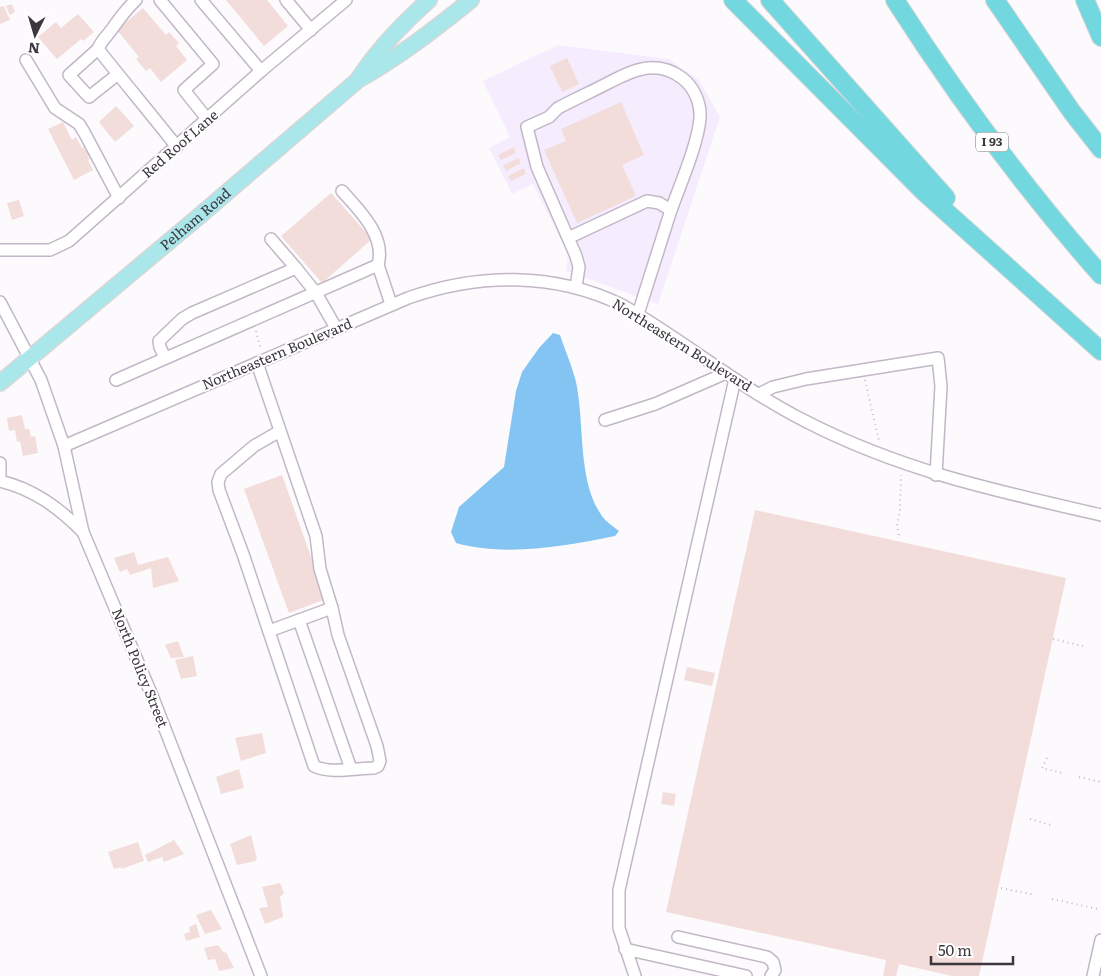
<svg xmlns="http://www.w3.org/2000/svg" width="1101" height="976" viewBox="0 0 1101 976" font-family="Literata,serif">
<style>
.industrial{fill:#f5edfe}
.water{fill:#84c4f3}
.building{fill:#f2ddda}
.lines{fill:none;stroke-linecap:round;stroke-linejoin:round}
.minor-casing{stroke:#c2b7c6;stroke-width:14}
.major-casing{stroke:#d8d7d8;stroke-width:18}
.highway-casing{stroke:#d8d7d8;stroke-width:20}
.path{stroke:#bebbc0;stroke-width:2;stroke-dasharray:1 4;stroke-linecap:butt}
.minor{stroke:#fff;stroke-width:11}
.major{stroke:#aae7eb;stroke-width:15}
.highway{stroke:#72d7de;stroke-width:18}
.labels{text-anchor:middle;stroke-width:4;stroke-linejoin:round;paint-order:stroke}
.shield{fill:#fff;stroke:#767378;stroke-width:1}
.shield-label{font-size:12px;font-weight:bold;fill:#3c373e}
.street-label{font-size:14px;fill:#3c373e;stroke:#fff}
</style>
<rect width="100%" height="100%" fill="#fcfafd"/>
<path class="industrial" d="M558,45L669,59L699,80L720,117L658,304L566,271L568,254L533,184L512,194L489,148L510,137L483,81Z"/>
<path class="water" d="M553,333L560,335C565,350 572,366 576,382C585,424 577,481 602,516C606,522 614,527 619,531L615,536C566,546 506,557 456,543L451,532L459,507L504,467L516,391L522,372L539,348Z"/>
<g class="building">
<path d="M226,0H267L288,26L264,46Z"/>
<path d="M12,4L15,12L10,15L6,6Z"/>
<path d="M4,6L10,20L0,24V7Z"/>
<path d="M143,8L166,35L169,32L179,43L176,46L187,60L161,82L150,68L146,71L136,59L139,57L117,30Z"/>
<path d="M78,14L94,32L83,41L81,39L57,59L38,37L56,22L61,28Z"/>
<path d="M567,58L579,84L562,92L550,66Z"/>
<path d="M621,102L644,155L622,165L636,196L577,223L544,150L566,141L561,129Z"/>
<path d="M116,106L134,126L115,142L99,122Z"/>
<path d="M63,122L72,140L76,137L82,148L84,147L85,150L86,149L90,155L88,156L90,159L88,160L93,170L74,180L48,129Z"/>
<path d="M514,147L516,153L501,160L498,155Z"/>
<path d="M519,158L521,163L506,171L503,165Z"/>
<path d="M524,168L526,174L511,181L508,176Z"/>
<path d="M331,193L372,239L322,283L281,236Z"/>
<path d="M19,200L24,216L12,220L7,203Z"/>
<path d="M22,415L25,429H29L31,437L35,436L38,453L23,456L20,441L17,442L15,430L9,431L7,418Z"/>
<path d="M282,475L326,599L289,613L244,489Z"/>
<path d="M755,510L1066,578L979,976H952L899,964L896,976H883L886,960L666,912Z"/>
<path d="M134,552L138,565L168,557L179,581L153,588L151,568L130,575L127,569L120,572L114,558Z"/>
<path d="M178,641L184,657L171,658L165,645Z"/>
<path d="M193,656L197,676L181,679L175,660Z"/>
<path d="M687,667L715,673L712,686L684,680Z"/>
<path d="M262,733L266,753L241,761L235,738Z"/>
<path d="M239,769L244,788L221,794L216,777Z"/>
<path d="M663,792L676,794L674,806L661,804Z"/>
<path d="M251,835L257,859L255,861L237,865L230,844Z"/>
<path d="M174,840L184,854L164,862L162,857L148,862L145,855Z"/>
<path d="M138,842L144,861L121,869V867L114,869L108,852Z"/>
<path d="M280,883L284,893L280,897L283,917L265,924L259,908L268,907L262,887Z"/>
<path d="M211,910L222,929L205,934L196,915Z"/>
<path d="M196,924L200,937L186,941L184,934L190,932L189,927Z"/>
<path d="M218,945L224,953L226,952L234,968L219,971L215,959L208,960L204,948Z"/>
</g>
<g class="lines">
<defs>
<g id="minor">
<path d="M160,0L213,64L184,90L208,120"/>
<path d="M201,0L261,71"/>
<path d="M286,0L311,30"/>
<path d="M98,49C101,41 107,36 112,29C120,18 126,9 136,0"/>
<path d="M26,60L55,108L79,124L84,132L119,198"/>
<path d="M118,74L89,97L69,75L98,49C124,82 151,114 177,147"/>
<path d="M342,191C360,211 386,236 378,265"/>
<path d="M568,238L647,201L659,203L671,210C680,185 698,144 700,118C701,103 694,87 682,78C670,69 656,66 642,69C631,71 620,77 610,82C593,91 575,99 558,108L549,117L527,127L537,167L576,256L579,267L576,287"/>
<path d="M271,239L296,268"/>
<path d="M0,250H50L69,241L261,71L346,0"/>
<path d="M0,302L41,380L64,446L83,532L153,698L261,976"/>
<path d="M638,314L671,210"/>
<path d="M165,358L160,347L159,341L182,319L192,313L296,268L316,293L336,328"/>
<path d="M257,363L316,536L320,569L332,608L338,635L377,746L380,761L378,766L374,768C358,768 328,774 314,766L243,554L219,490L218,482L221,474L254,446L280,431"/>
<path d="M116,380L378,265L391,304"/>
<path d="M759,394L773,387L806,379L938,358L941,386L936,475"/>
<path d="M605,420L655,404L726,373"/>
<path d="M64,446L408,298C478,273 554,272 622,305C685,341 741,389 807,422C903,471 997,491 1101,515"/>
<path d="M0,463V475"/>
<path d="M0,481C34,489 59,508 83,532"/>
<path d="M299,620L351,769"/>
<path d="M269,631L332,608"/>
<path d="M678,937L767,957L773,962L775,970L771,976"/>
<path d="M625,949L746,976"/>
<path d="M635,976L619,928V890L735,379"/>
<path d="M1093,976L1101,940"/>
</g>
<g id="major">
<path d="M359,78C379,48 402,24 429,0"/>
<path id="s1" d="M0,383L197,218L358,80C399,57 435,29 471,0"/>
</g>
<g id="highway">
<path d="M733,0L923,191L1101,351"/>
<path d="M770,0L946,198"/>
<path d="M895,0C957,97 1025,189 1101,275"/>
<path d="M995,0L1072,112L1101,149"/>
<path d="M1085,0L1101,37"/>
</g>
</defs>
<use href="#minor" class="minor-casing"/>
<use href="#major" class="major-casing"/>
<use href="#highway" class="highway-casing"/>
<g class="path">
<path d="M256,331L261,350"/>
<path d="M865,380L879,441"/>
<path d="M899,535L897,526L900,510L901,475"/>
<path d="M1053,639L1087,647"/>
<path d="M1047,758L1042,768L1062,773"/>
<path d="M1079,777L1101,782"/>
<path d="M1030,819L1051,825"/>
<path d="M1001,888L1035,895"/>
<path d="M1052,899L1098,909"/>
</g>
<use href="#minor" class="minor"/>
<use href="#major" class="major"/>
<use href="#highway" class="highway"/>
</g>
<g class="labels">
<rect class="shield" x="976" y="132.5" width="32" height="19" rx="4"/>
<g class="shield-label">
<text x="992" y="146">I 93</text>
</g>
<g class="street-label">
<text transform="translate(180 144) rotate(-41)" y="5">Red Roof Lane</text>
<text dy="5" stroke="none"><textPath href="#s1" startOffset="255">Pelham Road</textPath></text>
<text transform="translate(682 345) rotate(32)" y="5">Northeastern Boulevard</text>
<text transform="translate(277 354) rotate(-23)" y="5">Northeastern Boulevard</text>
<text transform="translate(140 668) rotate(68)" y="5">North Policy Street</text>
</g>
</g>
<g transform="translate(35 35) rotate(185)" stroke="#ffffff" stroke-width="4" paint-order="stroke">
<path d="M0-4L9 19L0 12L-9 19Z" fill="#3c373e"/>
<text y="-8" font-size="14" font-weight="bold" text-anchor="middle" fill="#3c373e">N</text>
</g>
<path d="M931 956v8h82v-8" fill="none" stroke="#3c373e" stroke-width="2.5"/>
<text x="938" y="956" font-size="15" fill="#3c373e" stroke="#ffffff" stroke-width="4" paint-order="stroke">50 m</text>
</svg>
